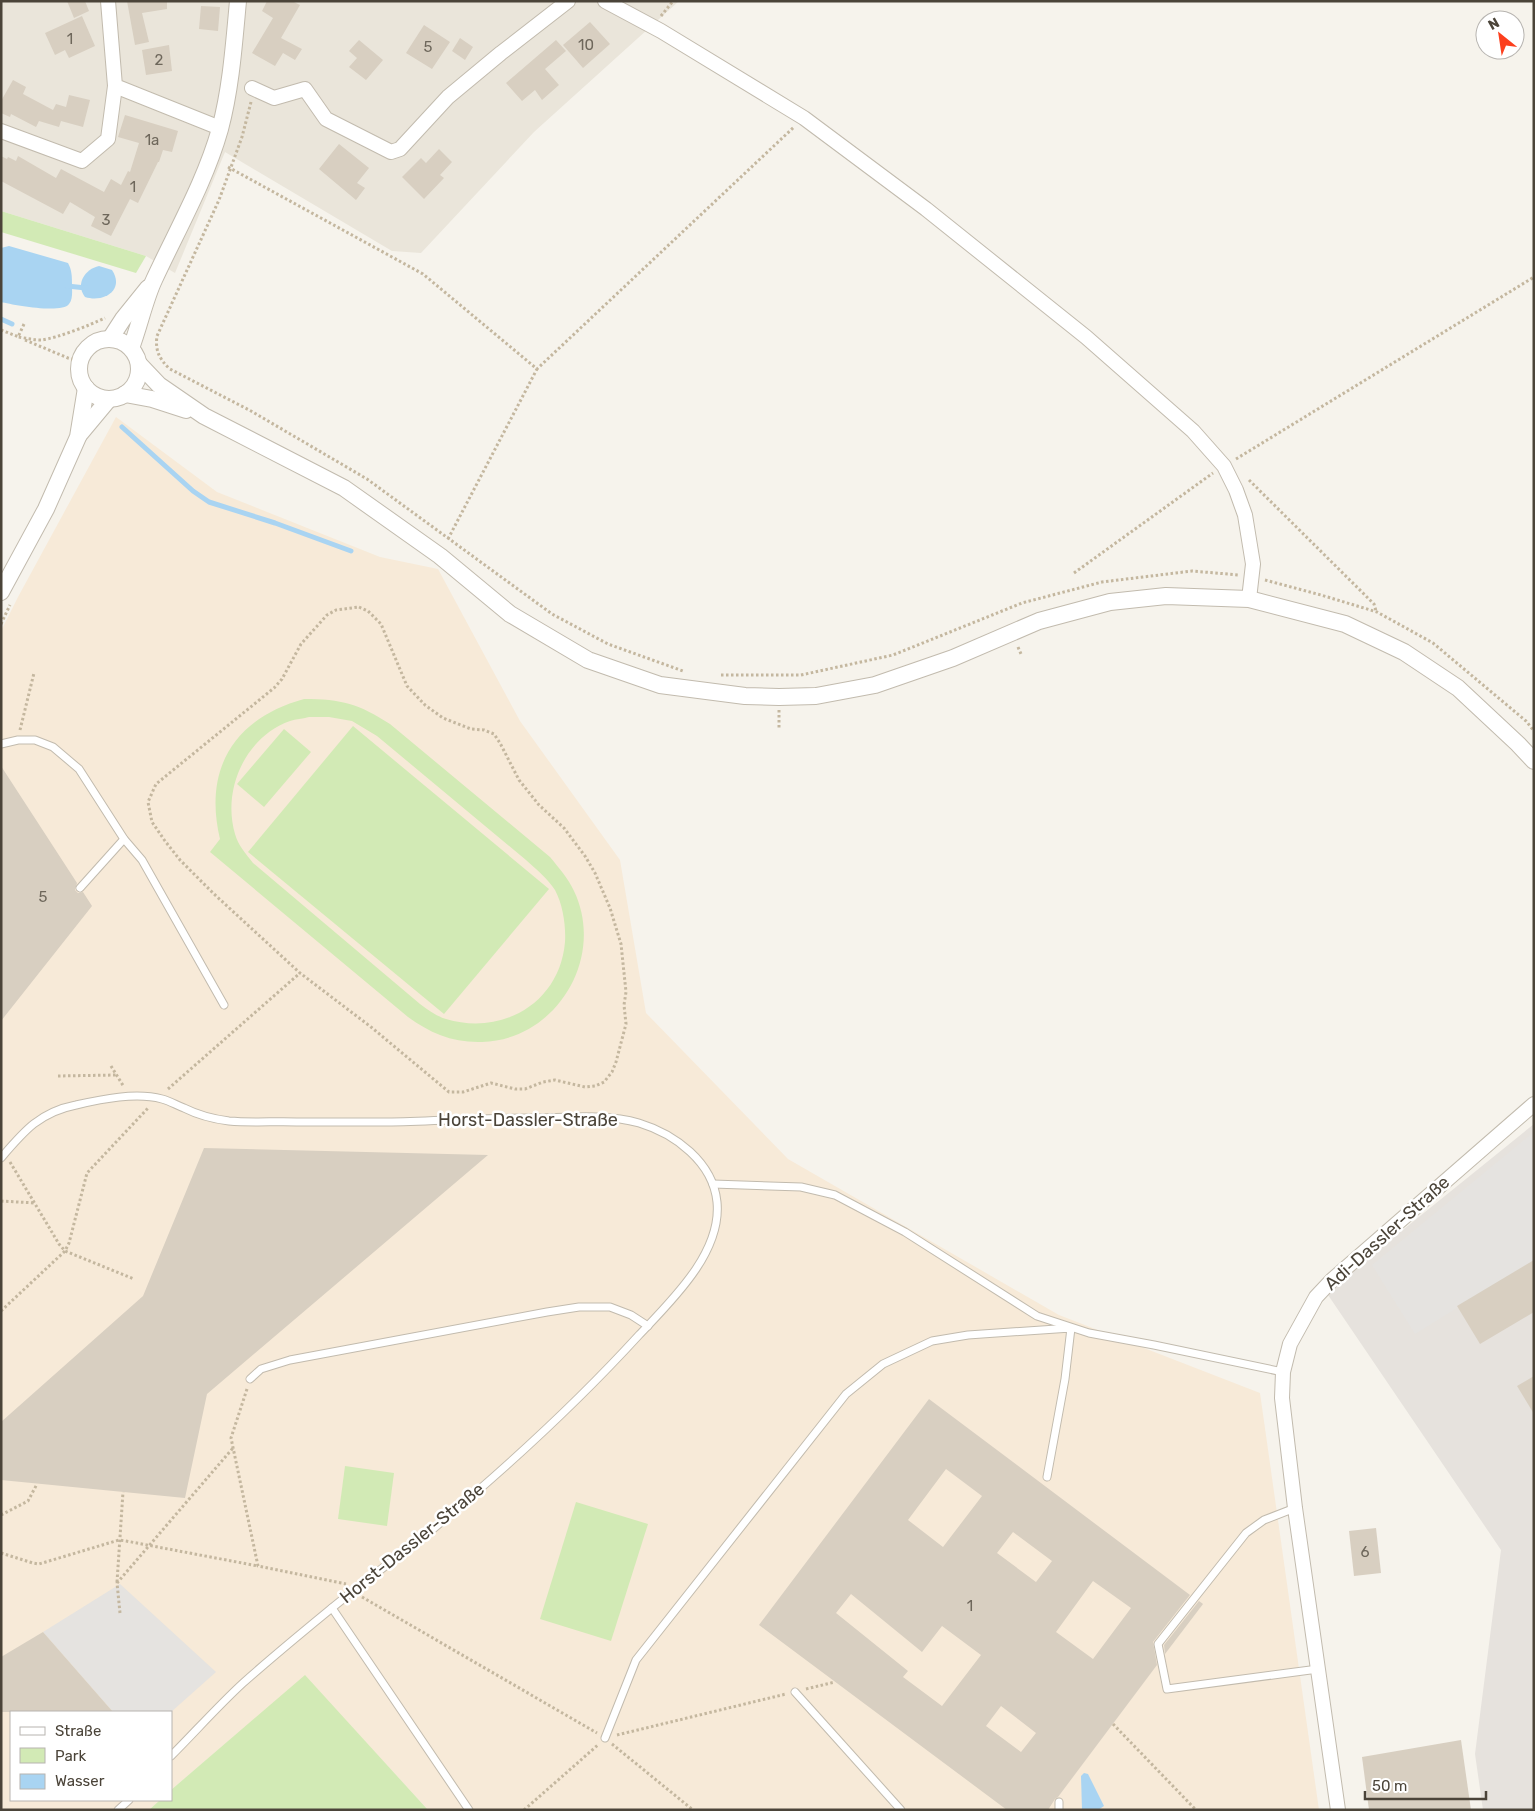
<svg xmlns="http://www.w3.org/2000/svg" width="1535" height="1811" viewBox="0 0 1535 1811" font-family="Rubik,sans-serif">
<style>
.residential{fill:#eae5da}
.commercial{fill:#f7ead8}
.industrial{fill:#e6e2dd}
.green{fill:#d2eab5;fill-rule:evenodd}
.parking{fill:#e5e3e0}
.water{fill:#a9d4f2}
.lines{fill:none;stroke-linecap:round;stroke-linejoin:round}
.stream{stroke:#a9d4f2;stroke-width:5}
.building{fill:#d8cfc1;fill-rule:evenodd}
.service-casing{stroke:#c2bbae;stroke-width:9}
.minor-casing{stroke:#c2bbae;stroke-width:16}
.tertiary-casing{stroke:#c2bbae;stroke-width:18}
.path{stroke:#c4b79f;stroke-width:3;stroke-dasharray:2.5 2.5;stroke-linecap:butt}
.service{stroke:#fff;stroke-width:7}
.minor{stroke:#fff;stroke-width:14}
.tertiary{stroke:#fff;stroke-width:16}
.labels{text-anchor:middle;stroke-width:5;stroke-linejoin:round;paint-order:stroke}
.number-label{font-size:15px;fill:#6e675b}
.street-label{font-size:18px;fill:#4b4439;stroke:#fff}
</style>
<rect width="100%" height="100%" fill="#f6f3ec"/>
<path class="residential" d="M1,1H679L534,132L421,253L392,251L225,152L175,273L146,256L1,211Z"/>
<path class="commercial" d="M116,417L217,492L380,557L438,569L520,721L620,860L646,1013L788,1159L1059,1315L1260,1393L1319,1810H428L305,1676L171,1790V1712H11V1800H160L149,1810H1V631L18,597Z"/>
<path class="industrial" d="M1534,1124V1810H1483L1475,1754L1501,1550L1326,1292Z"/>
<g class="green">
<path d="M1,211L146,256L136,273L1,232Z"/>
<path d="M304,699C342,699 359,704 390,724L550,857C559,868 568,878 574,891C606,958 556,1040 482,1042C453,1043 430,1033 408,1017L210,852L220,839C203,768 235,718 304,699ZM309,717H329L352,721L377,736L526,860C536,869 548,879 555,890C563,905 566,926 565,942C560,1003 502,1036 446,1019C436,1016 428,1010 420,1004L253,863C246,854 238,845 235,834C222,790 245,737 290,721C296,719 302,719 309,717Z"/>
<path d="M353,726L549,889L444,1014L248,852Z"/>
<path d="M284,729L311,752L264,807L237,784Z"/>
<path d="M345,1466L394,1473L387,1526L338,1519Z"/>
<path d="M576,1502L648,1524L611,1641L540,1619Z"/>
<path d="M305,1675L428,1810H149L160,1800H171V1790Z"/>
</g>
<g class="parking">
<path d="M1534,1132V1260L1415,1334L1372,1265Z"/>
<path d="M120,1584L216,1672L171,1712H113L43,1632Z"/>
</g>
<g class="water">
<path d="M9,246L68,263C72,270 72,277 72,285C72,292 73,299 69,304C62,314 13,305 1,302V248Z"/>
<path d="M99,266L112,270C125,290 104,303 85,297C75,284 85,269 99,266Z"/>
<path d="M1084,1773L1088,1774L1104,1806L1098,1810H1082L1081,1776Z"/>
</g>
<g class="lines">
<g class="stream">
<path d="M67,286L86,288"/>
<path d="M1,319L12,324"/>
<path d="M122,427L193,491L209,502L275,523L351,551"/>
</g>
</g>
<g class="building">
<path d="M67,1H85L89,11L74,18Z"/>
<path d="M127,1H167V9L142,13L149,42L135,45Z"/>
<path d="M267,1H292L300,5L281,38L302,49L295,60L283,53L275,66L252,53L273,18L262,11Z"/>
<path d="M201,6L220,7L218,31L199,29Z"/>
<path d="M82,16L95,46L69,58L65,50L55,55L45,33Z"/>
<path d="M590,22L610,44L583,68L563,45Z"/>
<path d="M424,25L450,42L432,69L406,53Z"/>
<path d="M460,38L473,47L465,60L452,51Z"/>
<path d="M359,40L383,60L366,80L349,67L357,58L349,51Z"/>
<path d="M556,40L566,51L545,69L559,85L542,100L535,90L522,101L506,83Z"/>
<path d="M169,45L172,71L146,75L142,50Z"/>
<path d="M13,80L26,87L23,94L53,110L56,104L66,107L69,95L90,100L83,127L61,121L59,127L39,121L36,127L11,114L10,117L1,113V101Z"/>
<path d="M125,115L178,131L172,152L163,150L159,162H158L138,203L130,199L111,236L91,226L95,217L70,202L63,214L1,181V156L7,159L8,157L16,161L18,156L56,178L61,169L104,192L111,179L121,185L128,171L130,172L139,143L118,137Z"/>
<path d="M339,144L369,168L357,183L365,188L356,200L319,169Z"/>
<path d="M439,149L452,162L440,175L444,178L424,199L402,177L421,158L426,163Z"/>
<path d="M1,766L77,883L75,890L78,893L83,892L92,906L1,1021Z"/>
<path d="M204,1148L488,1155L207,1394L185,1498L1,1480V1422L143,1296Z"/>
<path d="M1534,1260V1312L1480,1344L1457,1306Z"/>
<path d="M1534,1376V1414L1517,1386Z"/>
<path d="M929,1399L1190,1595L1153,1642L1157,1665L1058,1797L1055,1799L1048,1810H1007L759,1625ZM946,1469L982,1496L943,1547L908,1520ZM1013,1532L1052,1561L1036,1582L997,1553ZM1093,1581L1131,1608L1093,1659L1056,1632ZM851,1594L922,1652L942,1626L981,1655L942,1706L903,1677L908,1671L836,1613ZM1001,1706L1036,1733L1021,1752L986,1726Z"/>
<path d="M1376,1528L1381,1573L1354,1576L1349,1531Z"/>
<path d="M1199,1601L1203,1604L1165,1654L1164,1645Z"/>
<path d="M43,1632L113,1712H1V1657Z"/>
<path d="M1461,1740L1471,1810H1369L1362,1757Z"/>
</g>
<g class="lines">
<defs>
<g id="service">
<path d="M1,744L18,740H35L53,747L79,769L124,839L142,860L224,1005"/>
<path d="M80,888L124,839"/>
<path d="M1,1158C24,1131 40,1112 76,1105C102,1099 136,1092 162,1099C170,1101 176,1105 184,1108C198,1115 213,1119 229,1121C252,1123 277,1121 300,1122C329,1122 358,1122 387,1122C434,1121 481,1118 529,1118C565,1118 604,1113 639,1123C675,1134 713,1162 717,1202C722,1253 671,1301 639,1335C575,1405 506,1468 433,1529C398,1557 362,1583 327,1612C299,1635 270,1659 243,1683C218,1706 195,1732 171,1756"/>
<path d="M713,1184L801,1187L835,1195L905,1232L1037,1316L1089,1333L1154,1345L1283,1372"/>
<path d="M250,1379L261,1369L290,1360L547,1312L579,1307H610L631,1315L648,1326"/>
<path d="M1295,1508L1264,1520L1246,1533L1158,1644L1167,1689L1318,1669"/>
<path d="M332,1608L469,1810"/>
<path d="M795,1692L901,1810"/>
<path d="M605,1738L636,1660L846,1394L883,1364L932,1341L968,1335L1071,1328L1065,1379L1047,1477"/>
<path d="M1059,1802V1810"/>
<path d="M118,1810L129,1800"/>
</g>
<g id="minor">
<path d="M108,1L115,86L220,128"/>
<path d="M605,1L661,31L804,118L926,209L1086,337L1193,431L1224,466L1236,490L1245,515L1253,564L1249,599"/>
<path d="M252,88L274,98L305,89L326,119L391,152L400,149L448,97L501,53L568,1"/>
<path d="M1,131L82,161L108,139L115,86"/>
<path d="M1338,1810L1295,1508L1282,1398L1283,1372L1290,1344L1316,1297L1332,1280L1534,1104"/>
</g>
<g id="tertiary">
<path d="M110,339L123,319L148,288"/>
<circle cx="109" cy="369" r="30"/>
<path d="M131,348C139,327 145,299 154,280C177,230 205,182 220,129C231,88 234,44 238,1"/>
<path d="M139,364L159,385L204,416L344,488L440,556L510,614L588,660L660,685L745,696L779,697L816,696L875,685L953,658L1039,621L1110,602L1166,596L1249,599L1345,624L1404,652L1458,688L1518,744L1534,761"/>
<path d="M125,394L152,399L186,410"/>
<path d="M79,435L109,399"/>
<path d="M1,592L46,509L78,437L86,388"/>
</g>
</defs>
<use href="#service" class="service-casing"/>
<use href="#minor" class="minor-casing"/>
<use href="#tertiary" class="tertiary-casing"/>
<g class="path">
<path d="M661,16L673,1"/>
<path d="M251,102L242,137L219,200L157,336C155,350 159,359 170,369L251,411L367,479L552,614L608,644L683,671"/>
<path d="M228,167L423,274L537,369L794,127"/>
<path d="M24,324L18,337C26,338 33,340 41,340C58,338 90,325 105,318"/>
<path d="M1,330L19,337"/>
<path d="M25,340L68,358L80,361"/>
<path d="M1236,459L1534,277"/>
<path d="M1249,480L1374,604L1376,611"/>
<path d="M448,539L537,369"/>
<path d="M1074,573L1213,473"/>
<path d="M1265,580L1321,595L1377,612L1433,643L1526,721L1534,731"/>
<path d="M359,607L368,611L381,624L407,686L425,705L443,718L471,729L484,730L494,734L500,743L519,780L539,805L564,828L585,856L595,873L610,908L621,944L626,992L624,1005L626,1024L616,1062L612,1072L604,1082L595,1086L585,1087L555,1080L543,1082L525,1089H515L491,1083L463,1092H449L371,1027L300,973L214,894L180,860L165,841L152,822L148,802L156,784L274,688L282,679L301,644L327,615L336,610Z"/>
<path d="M1,624L10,605"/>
<path d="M1018,647L1021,654"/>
<path d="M721,675H801L893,655L1022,603L1102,582L1192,571L1239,575"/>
<path d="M779,710V730"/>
<path d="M20,730L34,673"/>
<path d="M111,1066L124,1087"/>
<path d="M58,1076L117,1075"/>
<path d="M168,1089L300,973"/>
<path d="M10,1162L59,1244L65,1251L134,1279"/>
<path d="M1,1201L35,1203"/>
<path d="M1,1311L65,1251L69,1243L87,1173L149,1107"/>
<path d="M247,1389L231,1438L258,1566L346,1584"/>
<path d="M1,1515L28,1501L37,1484"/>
<path d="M1,1553L33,1563L39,1564L119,1540L126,1541L258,1566"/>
<path d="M117,1582L123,1492"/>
<path d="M362,1597L597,1733"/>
<path d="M120,1613L117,1583L233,1448"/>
<path d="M806,1689L835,1682"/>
<path d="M1113,1724L1196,1810"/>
<path d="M617,1735L786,1694"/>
<path d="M612,1744L693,1810"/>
<path d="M524,1810L599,1744"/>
</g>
<use href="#service" class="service"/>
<use href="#minor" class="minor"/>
<use href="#tertiary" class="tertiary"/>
</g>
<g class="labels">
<g class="number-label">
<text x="70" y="44">1</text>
<text x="586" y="50">10</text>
<text x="428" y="52">5</text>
<text x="159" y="65">2</text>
<text x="152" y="145">1a</text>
<text x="133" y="192">1</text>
<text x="106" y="225">3</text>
<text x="43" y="902">5</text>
<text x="1365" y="1557">6</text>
<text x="970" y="1611">1</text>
</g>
<g class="street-label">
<text x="528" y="1126">Horst-Dassler-Straße</text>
<text transform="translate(1387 1233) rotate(-42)" y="6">Adi-Dassler-Straße</text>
<text transform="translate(412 1543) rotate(-39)" y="6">Horst-Dassler-Straße</text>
</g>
</g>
<rect width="1535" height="1811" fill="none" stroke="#4b4439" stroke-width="5"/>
<rect x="10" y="1711" width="162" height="90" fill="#ffffff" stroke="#b7b4b0"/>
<rect x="20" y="1727" width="25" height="8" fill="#ffffff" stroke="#b7b4b0"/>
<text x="55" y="1736" font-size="15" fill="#4b4439">Straße</text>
<rect x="20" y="1748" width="25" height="15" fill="#d2eab5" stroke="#b7b4b0"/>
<text x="55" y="1761" font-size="15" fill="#4b4439">Park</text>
<rect x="20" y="1774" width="25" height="15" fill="#a9d4f2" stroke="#b7b4b0"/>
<text x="55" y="1786" font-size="15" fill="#4b4439">Wasser</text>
<g transform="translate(1500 35) rotate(330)"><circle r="24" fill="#ffffff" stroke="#b7b4b0"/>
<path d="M0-4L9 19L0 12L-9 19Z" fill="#fc3f1d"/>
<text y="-8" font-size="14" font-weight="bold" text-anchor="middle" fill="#4b4439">N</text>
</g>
<path d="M1365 1791v8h121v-8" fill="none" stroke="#4b4439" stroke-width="2.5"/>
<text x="1372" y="1791" font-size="15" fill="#4b4439" stroke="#ffffff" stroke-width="4" paint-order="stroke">50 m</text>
</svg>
